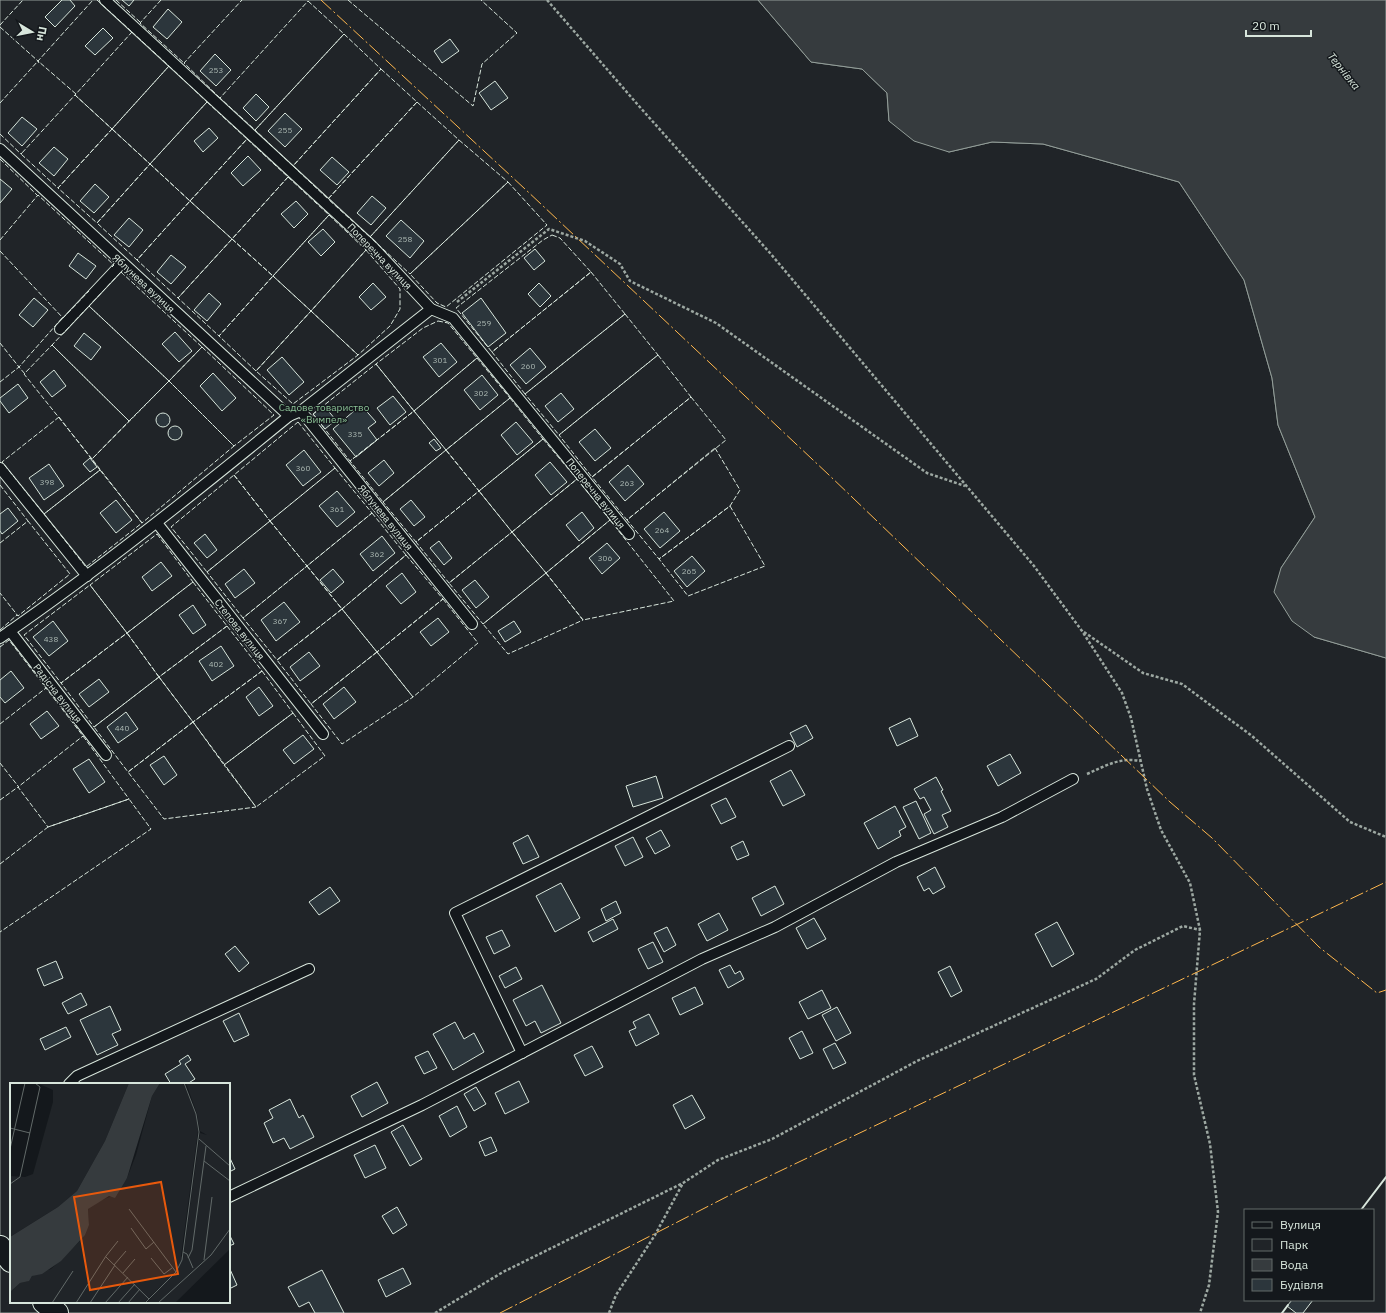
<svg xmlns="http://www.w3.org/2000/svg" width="1386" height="1313" viewBox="0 0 1386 1313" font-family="'IBM Plex Sans',sans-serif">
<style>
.green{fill:#202428;stroke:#939e99;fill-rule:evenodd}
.water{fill:#363b3e;stroke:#939e99}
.building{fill:#2c363c;stroke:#d8e6dc}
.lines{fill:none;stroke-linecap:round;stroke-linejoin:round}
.lane-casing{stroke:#d8e6dc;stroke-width:12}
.secondary-casing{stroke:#d8e6dc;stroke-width:24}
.path{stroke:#9da8a2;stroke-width:2.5;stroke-dasharray:3 2;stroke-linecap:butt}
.lane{stroke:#14181c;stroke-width:10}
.secondary{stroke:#14181c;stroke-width:22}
.fence{stroke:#d8e6dc;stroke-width:1;stroke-dasharray:5 2;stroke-linecap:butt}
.wall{stroke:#d8e6dc;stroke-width:2}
.power{stroke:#ffb74d;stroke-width:1;stroke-dasharray:14 3 2 3;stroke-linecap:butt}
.labels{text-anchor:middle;stroke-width:3;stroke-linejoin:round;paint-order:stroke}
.number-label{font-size:8px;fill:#adbab4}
.street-label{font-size:10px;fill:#d8e6dc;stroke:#14181c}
.park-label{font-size:10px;fill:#8ac095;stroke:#14181c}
.water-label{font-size:11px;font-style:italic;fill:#d8e6dc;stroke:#14181c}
.inset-road{fill:none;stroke:#626a69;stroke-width:1}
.view{fill:#e8590c;fill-opacity:0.15;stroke:#e8590c;stroke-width:2}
.inset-edge{fill:none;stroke:#d8e6dc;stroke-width:2}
</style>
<rect width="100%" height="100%" fill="#14181c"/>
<path class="green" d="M0,0H758L811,62L862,69L887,93L889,121L949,152L992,142L1043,144L1179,182L1244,280L1272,378L1278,425L1315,517L1281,568L1314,637L1386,658V1313H0ZM11,1084H229V1302H11ZM1245,1210H1373V1300H1245Z"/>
<path class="water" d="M758,0H1386V658L1314,637L1292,621L1274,592L1281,568L1315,517L1278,425L1272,378L1244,280L1179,182L1043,144L992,142L949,152L914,141L889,121L887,93L862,69L811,62Z"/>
<g class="building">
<path d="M62,0H70L75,6L55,27L45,17Z"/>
<path d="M122,0H134L129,6Z"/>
<path d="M168,9L182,22L167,39L153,27Z"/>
<path d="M103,28L113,38L95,55L85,46Z"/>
<path d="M450,39L459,51L442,63L434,51Z"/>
<path d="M215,54L231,70L216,86L200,71Z"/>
<path d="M495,81L508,98L491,110L479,93Z"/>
<path d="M256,94L269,107L256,121L243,108Z"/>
<path d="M285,113L302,129L285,147L268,131Z"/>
<path d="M22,117L37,129L22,146L8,133Z"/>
<path d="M209,128L218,138L203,152L194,141Z"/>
<path d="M54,147L68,159L54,176L39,163Z"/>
<path d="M248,156L261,170L243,186L231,173Z"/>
<path d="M332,157L349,172L337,185L320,170Z"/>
<path d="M0,179L12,189L0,203Z"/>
<path d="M95,184L109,197L94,213L80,201Z"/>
<path d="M372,196L386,208L371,225L357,213Z"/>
<path d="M296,201L308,214L294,228L281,214Z"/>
<path d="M129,218L143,230L129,247L114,235Z"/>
<path d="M401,220L424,241L410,258L386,236Z"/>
<path d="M323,229L335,242L321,256L308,242Z"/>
<path d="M535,249L545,261L534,270L524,258Z"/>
<path d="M78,253L96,266L86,279L69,266Z"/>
<path d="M171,255L186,267L171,284L157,272Z"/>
<path d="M373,283L386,297L371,310L359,297Z"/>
<path d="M539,283L551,296L540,307L528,294Z"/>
<path d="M209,293L221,304L207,321L194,310Z"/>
<path d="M34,298L48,310L33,327L19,315Z"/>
<path d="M481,298L506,333L488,347L462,313Z"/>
<path d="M175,332L192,351L179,362L162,344Z"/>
<path d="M84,333L101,347L91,360L74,346Z"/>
<path d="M441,343L457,362L439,377L423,357Z"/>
<path d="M530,348L546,367L526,384L510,365Z"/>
<path d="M282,357L304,382L289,395L267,370Z"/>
<path d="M54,370L66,386L52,397L40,382Z"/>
<path d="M213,373L236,398L222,411L200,386Z"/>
<path d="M482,375L498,395L480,410L464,390Z"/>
<path d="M18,384L28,398L9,413L0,401V398Z"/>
<path d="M561,393L574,409L558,422L545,406Z"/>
<path d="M393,396L406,412L390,425L377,408Z"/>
<path d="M361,405L376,422L368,428L377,440L356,457L333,429Z"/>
<path d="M324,406L336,420L325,429L313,414Z"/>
<circle cx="163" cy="420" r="7"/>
<path d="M516,422L533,442L517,455L501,435Z"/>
<circle cx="175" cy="433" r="7"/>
<path d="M595,429L611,448L595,461L579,442Z"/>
<path d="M434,439L441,448L436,451L429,443Z"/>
<path d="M304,450L321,472L303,486L286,465Z"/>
<path d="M90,458L97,467L90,472L83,464Z"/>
<path d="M384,460L394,473L379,486L368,473Z"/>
<path d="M550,462L567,482L551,495L535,475Z"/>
<path d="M49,464L64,486L44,500L29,478Z"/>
<path d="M628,465L644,484L625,501L609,482Z"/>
<path d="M337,491L355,512L337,527L319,506Z"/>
<path d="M116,500L132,520L116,533L100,513Z"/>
<path d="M411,500L425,517L414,526L400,509Z"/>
<path d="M8,508L18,521L2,534L0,531V514Z"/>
<path d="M582,512L594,528L579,541L566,525Z"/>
<path d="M664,512L680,531L660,548L644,529Z"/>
<path d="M205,534L217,550L207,558L194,543Z"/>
<path d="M382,536L395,553L373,571L360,554Z"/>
<path d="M439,541L452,558L444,565L430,548Z"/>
<path d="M607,543L620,558L602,574L589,558Z"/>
<path d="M692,556L705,571L687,587L674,571Z"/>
<path d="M161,562L172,576L152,591L142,577Z"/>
<path d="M244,569L255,583L235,598L225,584Z"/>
<path d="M333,569L344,582L331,593L320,580Z"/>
<path d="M402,573L416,592L401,604L386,586Z"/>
<path d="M475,580L489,597L476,608L462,590Z"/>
<path d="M284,602L300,622L276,641L261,620Z"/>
<path d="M193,605L206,625L193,634L179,615Z"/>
<path d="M438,618L449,632L431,646L420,632Z"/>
<path d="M53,621L68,641L49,656L33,637Z"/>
<path d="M514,621L521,632L505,642L498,631Z"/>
<path d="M221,646L234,666L212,681L199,661Z"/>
<path d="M309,652L320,666L300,681L290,667Z"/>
<path d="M11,671L24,688L5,703L0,697V680Z"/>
<path d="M99,679L109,692L89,707L79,694Z"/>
<path d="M259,687L273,706L259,716L246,697Z"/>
<path d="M344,687L356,702L334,719L323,704Z"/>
<path d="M47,711L59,726L41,739L30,724Z"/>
<path d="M126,712L138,729L118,743L107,727Z"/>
<path d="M910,718L918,736L897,746L889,728Z"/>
<path d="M806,725L813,738L797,747L790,733Z"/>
<path d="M303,735L314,749L294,764L283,750Z"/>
<path d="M1010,754L1021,773L998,786L987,766Z"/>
<path d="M164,756L177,775L164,785L150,765Z"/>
<path d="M89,759L105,782L89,793L73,769Z"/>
<path d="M791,770L805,795L783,806L770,781Z"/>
<path d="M656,776L663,798L633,807L626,786Z"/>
<path d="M936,777L943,790L941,791L951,811L942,815L948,827L934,834L924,814L931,810L924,797L920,799L914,789Z"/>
<path d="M726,798L736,817L721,824L711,805Z"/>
<path d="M916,801L931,833L919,839L903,807Z"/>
<path d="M895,806L906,827L899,831L901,836L878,849L864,823Z"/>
<path d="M661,830L670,846L655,854L646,838Z"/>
<path d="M528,835L539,857L523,864L513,843Z"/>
<path d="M633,837L643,857L625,866L615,846Z"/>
<path d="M743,841L749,855L737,860L731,847Z"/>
<path d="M935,867L945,887L933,894L929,888L924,891L917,877Z"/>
<path d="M561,883L580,918L555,932L536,896Z"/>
<path d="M775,886L784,904L761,916L752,898Z"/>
<path d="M330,887L340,901L319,915L309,902Z"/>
<path d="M616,901L621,913L606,921L601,909Z"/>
<path d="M719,913L728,930L707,941L698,924Z"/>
<path d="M814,918L826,939L807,949L796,928Z"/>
<path d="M613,919L618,929L593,942L588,932Z"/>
<path d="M1057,922L1074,954L1052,967L1035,934Z"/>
<path d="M667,927L676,945L664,952L654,933Z"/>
<path d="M502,930L510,946L494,954L486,937Z"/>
<path d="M653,942L663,962L648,969L638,949Z"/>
<path d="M235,946L249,963L239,972L225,954Z"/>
<path d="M56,961L63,978L44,986L37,969Z"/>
<path d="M730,965L735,974L740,971L744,979L728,988L719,970Z"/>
<path d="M950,966L962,991L951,997L938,972Z"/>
<path d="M516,967L522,979L505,988L499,976Z"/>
<path d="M542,985L561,1023L541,1033L535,1021L526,1026L513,1000Z"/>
<path d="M695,987L703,1004L680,1015L672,998Z"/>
<path d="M822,990L831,1008L808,1019L799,1002Z"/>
<path d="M81,993L87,1005L68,1014L62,1003Z"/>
<path d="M110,1006L121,1030L112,1034L118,1045L97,1055L80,1020Z"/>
<path d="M837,1007L851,1033L836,1041L822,1015Z"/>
<path d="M239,1013L249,1035L234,1042L223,1021Z"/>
<path d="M649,1014L659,1034L636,1046L629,1031L636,1028L633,1022Z"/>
<path d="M455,1022L464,1039L474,1033L484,1052L453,1070L433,1034Z"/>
<path d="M66,1027L71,1037L45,1050L40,1039Z"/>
<path d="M802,1031L813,1053L800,1059L789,1038Z"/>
<path d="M835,1043L846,1063L833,1069L823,1049Z"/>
<path d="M592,1046L603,1067L585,1076L574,1055Z"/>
<path d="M428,1051L437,1068L424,1074L415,1057Z"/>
<path d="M188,1055L191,1060L185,1064L195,1079L187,1084H171L165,1074L181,1064L179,1061Z"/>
<path d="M519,1081L529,1102L505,1114L495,1093Z"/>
<path d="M377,1082L388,1103L362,1117L351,1096Z"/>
<path d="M476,1087L486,1104L474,1111L464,1094Z"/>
<path d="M692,1095L705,1118L685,1129L673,1105Z"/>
<path d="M290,1099L299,1118L303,1115L314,1137L290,1149L284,1138L273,1143L264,1123L273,1118L269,1110Z"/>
<path d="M457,1106L467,1127L450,1137L439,1116Z"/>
<path d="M403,1125L422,1159L410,1166L391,1132Z"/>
<path d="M491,1137L497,1151L485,1156L479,1142Z"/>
<path d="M375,1145L386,1168L365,1178L354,1155Z"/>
<path d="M229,1156L235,1169L229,1172Z"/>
<path d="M397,1207L407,1225L393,1234L382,1216Z"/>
<path d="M229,1234L234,1244L229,1246Z"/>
<path d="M229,1267L237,1285L229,1289Z"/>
<path d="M403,1268L411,1284L386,1297L378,1280Z"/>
<path d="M322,1270L344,1313H315L309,1302L299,1307L288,1287Z"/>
<path d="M1292,1300H1313L1303,1313H1296L1287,1306Z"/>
</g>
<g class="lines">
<defs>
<g id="lane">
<path d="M105,0L372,246L431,309L453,318L629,534"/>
<path d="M0,149L289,416"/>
<path d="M60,329L122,263"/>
<path d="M301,411L472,624"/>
<path d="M0,468L87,576"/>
<path d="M157,523L323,734"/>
<path d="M10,631L106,755"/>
<path d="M0,638C100,569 195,493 289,416L301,411L431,309"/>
<path d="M522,1053L455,913L789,746"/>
<path d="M69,1084L77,1076L309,969"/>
<path d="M229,1197L422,1105L702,959L775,927L896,862L1002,817L1073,779"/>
</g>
<g id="secondary">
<path d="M0,1247L11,1261"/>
<path d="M44,1302L57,1313"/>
</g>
</defs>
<use href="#lane" class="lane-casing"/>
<use href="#secondary" class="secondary-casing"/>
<g class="path">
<path d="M547,0L638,105L770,253L1034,566L1082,631L1122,693L1131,718L1147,789L1161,830L1190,883L1200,930L1194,1004V1075L1210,1144L1218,1212L1209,1285L1200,1313"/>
<path d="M457,302L549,229L585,241L620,264L630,281L716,323L927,473L965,486"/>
<path d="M1084,632L1143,673L1182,684L1252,736L1350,822L1386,837"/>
<path d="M1087,774C1105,766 1120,757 1140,761"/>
<path d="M435,1313L503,1272L683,1183L718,1160L772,1139L917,1061L1096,979L1135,950L1183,926L1200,930"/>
<path d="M609,1313L616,1295L655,1235L683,1183"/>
</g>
<use href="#lane" class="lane"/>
<use href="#secondary" class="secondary"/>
<g class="fence">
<path d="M97,0L132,32L131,33"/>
<path d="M116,0L140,22"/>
<path d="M161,0L140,23L184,63L185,62"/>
<path d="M348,0L473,106L482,64L517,33L481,0"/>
<path d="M308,1L344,34L255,130L220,98Z"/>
<path d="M0,25L23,0"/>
<path d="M0,27L38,61"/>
<path d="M132,32L169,66L112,129L75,95Z"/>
<path d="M344,34L381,69L293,166L255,130Z"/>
<path d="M169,66L207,102L150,164L112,129Z"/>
<path d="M381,69L417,102L328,199L293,166Z"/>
<path d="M76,94L38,61L93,0"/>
<path d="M75,95L112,129L58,188L21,154Z"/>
<path d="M220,98L184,63L242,0"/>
<path d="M207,102L247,139L190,201L150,164Z"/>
<path d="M417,102L459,140L370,237L328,199Z"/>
<path d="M0,103L38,61L39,63"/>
<path d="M112,129L150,164L97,223L58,188Z"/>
<path d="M0,134L21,154L22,153"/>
<path d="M247,139L288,177L232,239L190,201Z"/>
<path d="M459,140L508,182L410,274L370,237Z"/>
<path d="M0,159L38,196"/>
<path d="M150,164L190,201L137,260L97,223Z"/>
<path d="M288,177L329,215L273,276L232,239Z"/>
<path d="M508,182L547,225L446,307L437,303L410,274Z"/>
<path d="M190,201L232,239L178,298L137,260Z"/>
<path d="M329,215L366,250L311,311L273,276Z"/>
<path d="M552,235L560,238L591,272L492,352L456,308L543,240Z"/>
<path d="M232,239L273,276L219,336L178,298Z"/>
<path d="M0,240L38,195L114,265L112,267"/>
<path d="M366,250L400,289V309L390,326L358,355L311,311Z"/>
<path d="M0,251L63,318L89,291"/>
<path d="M121,272L202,347L169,381L89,306Z"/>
<path d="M591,272L625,314L525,394L492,352Z"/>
<path d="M273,276L311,311L256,371L219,336Z"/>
<path d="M89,306L169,381L129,421L52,345Z"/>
<path d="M311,311L358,355L293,404L256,371Z"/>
<path d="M625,314L658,355L559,435L525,394Z"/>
<path d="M438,321L448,323L477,358L414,411L376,364L423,328Z"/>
<path d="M0,343L19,367L63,317"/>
<path d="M52,345L129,421L92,459L24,374Z"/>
<path d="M202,347L274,415L234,446L169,381Z"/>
<path d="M658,355L691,397L592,477L559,435Z"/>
<path d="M477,358L510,398L446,450L414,411Z"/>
<path d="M376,364L414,411L350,461L313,414Z"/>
<path d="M169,381L234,446L142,523L92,459Z"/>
<path d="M0,382L19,367L25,374"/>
<path d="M691,397L726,440L627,520L592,477Z"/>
<path d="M510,398L543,439L479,491L446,450Z"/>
<path d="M414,411L446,450L383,502L350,461Z"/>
<path d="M59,417L100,470L44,514L2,462Z"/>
<path d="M298,422L335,468L270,521L234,475Z"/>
<path d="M543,439L577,479L512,532L479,491Z"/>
<path d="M715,448L740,490L730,506L659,559L627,520Z"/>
<path d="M446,450L479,491L416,542L383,502Z"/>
<path d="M335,468L372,513L307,566L270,521Z"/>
<path d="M100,470L142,523L86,567L44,514Z"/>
<path d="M234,475L270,521L207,572L171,527Z"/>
<path d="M577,479L610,520L546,573L512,532Z"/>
<path d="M0,485L28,521"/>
<path d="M479,491L512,532L449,583L416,542Z"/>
<path d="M730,506L765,566L688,596L659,559Z"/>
<path d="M372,513L406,555L342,609L307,566Z"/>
<path d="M610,520L674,601L583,620L546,573Z"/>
<path d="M270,521L307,566L243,618L207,572Z"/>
<path d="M512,532L546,573L483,624L449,583Z"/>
<path d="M157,534L193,582L127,633L90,585Z"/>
<path d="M0,543L28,521L70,574L18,616L0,593"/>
<path d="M406,555L443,599L377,652L342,609Z"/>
<path d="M307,566L342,609L277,660L243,618Z"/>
<path d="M546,573L583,620L508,654L483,624Z"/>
<path d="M193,582L227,626L159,677L127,633Z"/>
<path d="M90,585L127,633L61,683L24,635Z"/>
<path d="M443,599L478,643L413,697L377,652Z"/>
<path d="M342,609L377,652L311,704L277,660Z"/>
<path d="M227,626L262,671L193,722L159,677Z"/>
<path d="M0,630L17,615"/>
<path d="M127,633L159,677L94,727L61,683Z"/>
<path d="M0,647L9,640L46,688"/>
<path d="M377,652L413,697L342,744L311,704Z"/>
<path d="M262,671L293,713L224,765L193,722Z"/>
<path d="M159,677L193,722L128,772L94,727Z"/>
<path d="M293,713L325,756L256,807L224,765Z"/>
<path d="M193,722L256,807L164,819L128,772Z"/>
<path d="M0,724L46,688L83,736L82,737"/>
<path d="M83,736L129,799L48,827L18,787Z"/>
<path d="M0,763L18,786"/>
<path d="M0,800L18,787L19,788"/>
<path d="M0,864L48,827L129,799L151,829L0,932"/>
</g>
<g class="wall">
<path d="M1361,1210L1386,1177"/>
<path d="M1282,1313L1288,1305"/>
</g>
<g class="power">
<path d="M321,0L525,189L829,475L1170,802L1212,838L1319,947L1377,993L1386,990"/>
<path d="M500,1313L736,1192L1386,882"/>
</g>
</g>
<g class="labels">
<g class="number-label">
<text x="216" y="73">253</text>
<text x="285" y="133">255</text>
<text x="405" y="242">258</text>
<text x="484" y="326">259</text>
<text x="440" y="363">301</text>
<text x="528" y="369">260</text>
<text x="481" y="396">302</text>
<text x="355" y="437">335</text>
<text x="303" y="471">360</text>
<text x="47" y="485">398</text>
<text x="627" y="486">263</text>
<text x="337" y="512">361</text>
<text x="662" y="533">264</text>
<text x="377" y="557">362</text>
<text x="605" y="561">306</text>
<text x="689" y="574">265</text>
<text x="280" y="624">367</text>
<text x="51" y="642">438</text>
<text x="216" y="667">402</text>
<text x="122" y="731">440</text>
</g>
<g class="street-label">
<text transform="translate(380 256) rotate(46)" y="4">Поперечна вулиця</text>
<text transform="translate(144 283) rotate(43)" y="4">Яблунева вулиця</text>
<text transform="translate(596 493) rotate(51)" y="4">Поперечна вулиця</text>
<text transform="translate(386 517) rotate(51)" y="4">Яблунева вулиця</text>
<text transform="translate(240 629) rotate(52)" y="4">Степова вулиця</text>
<text transform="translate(58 693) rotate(52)" y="4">Радісна вулиця</text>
</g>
<g class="park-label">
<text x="324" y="411">Садове товариство<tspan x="324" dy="12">«Вимпел»</tspan></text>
</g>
<g class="water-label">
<text transform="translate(1344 71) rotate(51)" y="4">Тернівка</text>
</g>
</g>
<g transform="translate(10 1083)">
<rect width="220" height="220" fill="#14181c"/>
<path d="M27,0H119L95,58L67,108L48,124L0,154V93L15,94L23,91L43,19V7ZM150,0H173L186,31L188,48L171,173L173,175L190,50L197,52L190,48L187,31L176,0H220V166L165,220H137L152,202L134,220H0V209L10,200L18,198L24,191L41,186L70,158L79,142L78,126L84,120L107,111L108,106L117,95L126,72L142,13Z" fill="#202428"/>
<path d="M119,0H150L142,13L117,95L105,115L99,113L78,126L79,142L75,152L51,178L32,191L22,193L19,198L10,200L0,209V154L48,124L67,108L95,58Z" fill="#363b3e"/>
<path class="inset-road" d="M0,45L20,50M189,56L220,83M0,66L15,0M194,78L220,98M0,101L10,94L30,4L25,0M119,126L166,189M121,145L136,166L144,159M173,169L177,171L183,185M96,174L139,216M141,175L154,191L162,185M178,175L182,167L196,63M194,177L202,114M104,182L116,168M113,190L125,176M42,220L63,188M66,220L96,173L108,158M80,220L105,182M95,220L118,194M108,220L125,201M118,220L130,206M135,220L166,189L172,177L189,49L186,31L174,0M148,220L201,172L220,146"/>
<path class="view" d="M151,99L168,191L80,207L64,114Z"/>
<rect width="220" height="220" class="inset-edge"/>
</g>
<rect x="1244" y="1209" width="130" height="92" fill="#14181c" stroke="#626a69"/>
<rect x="1252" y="1222" width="20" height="6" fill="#14181c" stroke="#626a69"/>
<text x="1280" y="1229" font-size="12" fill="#d8e6dc">Вулиця</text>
<rect x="1252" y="1239" width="20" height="12" fill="#202428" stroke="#626a69"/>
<text x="1280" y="1249" font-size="12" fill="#d8e6dc">Парк</text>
<rect x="1252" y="1259" width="20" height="12" fill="#363b3e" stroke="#626a69"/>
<text x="1280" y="1269" font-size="12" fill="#d8e6dc">Вода</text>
<rect x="1252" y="1279" width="20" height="12" fill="#2c363c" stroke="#626a69"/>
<text x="1280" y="1289" font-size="12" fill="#d8e6dc">Будівля</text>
<g transform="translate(32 32) rotate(100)" stroke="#14181c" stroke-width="3" paint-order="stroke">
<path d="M0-3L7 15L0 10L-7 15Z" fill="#d8e6dc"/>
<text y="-6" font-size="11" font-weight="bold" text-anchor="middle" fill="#d8e6dc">Пн</text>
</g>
<path d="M1246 30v6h65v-6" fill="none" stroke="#d8e6dc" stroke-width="2"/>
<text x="1252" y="30" font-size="12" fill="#d8e6dc" stroke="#14181c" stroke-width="3" paint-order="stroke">20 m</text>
</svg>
